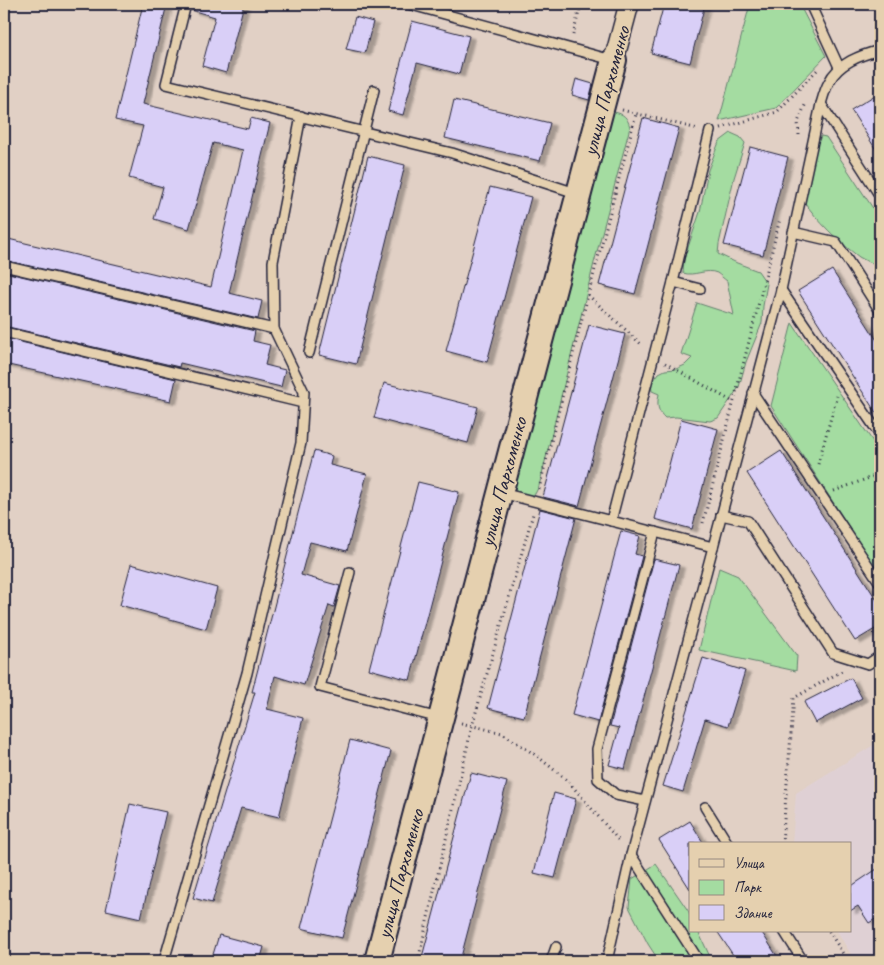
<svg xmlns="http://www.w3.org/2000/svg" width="884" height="965" viewBox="0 0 884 965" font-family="Caveat,sans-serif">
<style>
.built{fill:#dfd0d4}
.green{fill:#a4dca1;stroke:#637f6e}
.building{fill:#d9cff7;stroke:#22223b;filter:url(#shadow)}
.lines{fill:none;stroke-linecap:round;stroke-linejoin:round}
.service-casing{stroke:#22223b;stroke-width:12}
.minor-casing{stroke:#22223b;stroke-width:22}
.tertiary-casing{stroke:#22223b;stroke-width:28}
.path{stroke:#22223b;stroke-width:3;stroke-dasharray:1 4;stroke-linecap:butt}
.service{stroke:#e5d0af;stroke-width:9}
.minor{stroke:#e5d0af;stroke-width:19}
.tertiary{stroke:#e5d0af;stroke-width:24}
.labels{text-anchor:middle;stroke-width:4;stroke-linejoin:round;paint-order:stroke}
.street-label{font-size:21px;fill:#22223b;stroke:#e5d0af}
</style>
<defs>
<filter id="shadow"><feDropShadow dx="5.5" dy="3" stdDeviation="1" flood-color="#0004"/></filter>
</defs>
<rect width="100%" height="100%" fill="#e1d0c5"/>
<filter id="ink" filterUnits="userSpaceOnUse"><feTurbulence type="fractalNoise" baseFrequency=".02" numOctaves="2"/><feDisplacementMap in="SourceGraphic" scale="10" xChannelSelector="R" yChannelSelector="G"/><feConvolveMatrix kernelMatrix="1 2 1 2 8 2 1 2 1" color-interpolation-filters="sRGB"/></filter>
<g filter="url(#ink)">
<path class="built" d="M880,741V951L865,961H855L837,931H850V844H792L796,793Z"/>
<g class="green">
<path d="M750,4H799L826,56L776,108L719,121Z"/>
<path d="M614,112C624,114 627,117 630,127L594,263L539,486L535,494L525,497L511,490L608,114Z"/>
<path d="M731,133L740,137L745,143L734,178L719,244L718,254L737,263L758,271L767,284L763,306L762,323L746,362L739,387L718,418L710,421L676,417L665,418C657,411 657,404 659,394L652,391L651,384L659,373L665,370L676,369L685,365L692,358L681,354L697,303L734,315L727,281C724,279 720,275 717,273C706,268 694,277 683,273L684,259L700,212L708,170L719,142Z"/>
<path d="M821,136L826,137L880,219V267C874,263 865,261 859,257C838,241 818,222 803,200L814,152Z"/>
<path d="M792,323L880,452V575L771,406Z"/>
<path d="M719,568L738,576L797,656L796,671L699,650Z"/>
<path d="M656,864L689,912L690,916V931H698L712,961H659L648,944L629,907L632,879Z"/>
</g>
<g class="building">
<path d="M143,4H167L143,104L248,129L251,118L270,123L229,293L262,301L258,319L4,260V238L211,287L243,150L213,143L189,229L154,219L163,187L129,178L143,126L115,120Z"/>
<path d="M192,4H244L226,73L202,66L215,17L191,10Z"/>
<path d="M664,4H705L690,63L651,53Z"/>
<path d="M355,17L373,22L365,53L346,49Z"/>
<path d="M412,21L469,36L459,74L417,63L403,115L388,111Z"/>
<path d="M576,79L593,84L589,100L572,95Z"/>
<path d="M880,92V156L851,110Z"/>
<path d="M454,100L550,123L540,161L445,138Z"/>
<path d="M643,118L679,128L635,294L599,285Z"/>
<path d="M750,147L788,157L763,255L724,245Z"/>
<path d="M368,156L405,165L356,364L319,355Z"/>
<path d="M490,187L531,197L487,362L446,351Z"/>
<path d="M832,270L880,345V419L798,291Z"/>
<path d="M4,272L255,331L253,341L270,345L265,365L285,370L281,387L180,363L179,367L4,326Z"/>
<path d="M589,325L625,334L579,506L543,497Z"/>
<path d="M4,338L176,379L171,401L4,364Z"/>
<path d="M384,383L478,407L468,443L374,418Z"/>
<path d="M681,419L718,429L692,529L655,519Z"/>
<path d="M314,451L332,456L330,465L367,474L347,551L310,542L301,575L340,586L334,607L329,605L304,685L275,676L267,709L303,718L279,817L241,808L212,903L193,898L255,692H252Z"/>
<path d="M781,451L880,605V626L855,641L747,473Z"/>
<path d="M418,482L459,492L410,680L369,669Z"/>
<path d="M540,509L576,518L524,717L488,708Z"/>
<path d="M621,531L640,536L635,554L642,556L598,722L572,715Z"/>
<path d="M654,559L679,565L625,769L609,765L619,728L610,726Z"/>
<path d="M131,564L217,588L206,629L120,605Z"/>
<path d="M703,658L745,671L728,726L705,719L683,792L663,786Z"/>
<path d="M851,678L862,698L815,723L804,702Z"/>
<path d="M350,740L391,751L342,938L301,928Z"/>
<path d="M471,773L507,782L460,961H421Z"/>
<path d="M554,793L576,799L555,878L534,873Z"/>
<path d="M130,804L166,812L141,918L106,910Z"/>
<path d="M690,821L704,844H690V889L659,840Z"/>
<path d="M880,867V916L869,923L858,906L850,911V887Z"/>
<path d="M717,931H761L780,961H737Z"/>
<path d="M219,935L264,947L260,961H211Z"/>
</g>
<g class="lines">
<defs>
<g id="service">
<path d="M186,4L166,84L452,153L579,194"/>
<path d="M408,4L612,60"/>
<path d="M810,4L839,67"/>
<path d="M821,104L880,196"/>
<path d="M793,232L836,242L880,311"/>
<path d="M4,266L274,329"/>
<path d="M673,282L700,289"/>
<path d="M781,290L880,435"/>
<path d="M4,332L303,403"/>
<path d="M309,353L374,90"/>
<path d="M753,393L880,583"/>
<path d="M502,493L713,547L781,290L821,104C823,97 825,89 829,82C838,63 861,55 880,50"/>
<path d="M721,515L748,521L833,653L868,664L880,656"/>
<path d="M611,521L673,282L710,131"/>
<path d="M350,572L320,687L439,718"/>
<path d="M645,801L616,795L598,779L597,749L655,532"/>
<path d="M705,807L728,844"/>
<path d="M631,855L699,961"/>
<path d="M784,931L803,961"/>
<path d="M164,961L247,673L301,443L304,392L274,329L273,262L301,116"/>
<path d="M551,961L556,947"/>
<path d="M607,961L631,855L713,547"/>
</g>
<path id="minor" d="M614,60L629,4"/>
<path id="tertiary" d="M377,961L614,60"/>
</defs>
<use href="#service" class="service-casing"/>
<use href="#minor" class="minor-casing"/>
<use href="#tertiary" class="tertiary-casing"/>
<g class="path">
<path d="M573,35L581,4"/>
<path d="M622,110L698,129"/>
<path d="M721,128L777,112L819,68"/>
<path d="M799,135L798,122L806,103"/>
<path d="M588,295L642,345"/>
<path d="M665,363L733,402"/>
<path d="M818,464L837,396"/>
<path d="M539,489L581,322L636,114"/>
<path d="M834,491L880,474"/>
<path d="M703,523L780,219"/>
<path d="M461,723L502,733L537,756L568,781L620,842"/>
<path d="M782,844L794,698L842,671"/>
<path d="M829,931L845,957L844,961"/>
<path d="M418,961L472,726L533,514"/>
</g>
<use href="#service" class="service"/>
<use href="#minor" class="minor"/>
<use href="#tertiary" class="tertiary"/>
</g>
</g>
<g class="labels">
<g class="street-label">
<text transform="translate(606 91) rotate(-75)" y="7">улица Пархоменко</text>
<text transform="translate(503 482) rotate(-75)" y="7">улица Пархоменко</text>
<text transform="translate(400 874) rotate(-75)" y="7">улица Пархоменко</text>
</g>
</g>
<rect width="884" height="965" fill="none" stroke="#e5d0af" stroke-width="20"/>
<rect x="10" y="10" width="864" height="945" fill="none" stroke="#22223b" stroke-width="2" filter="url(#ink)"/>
<rect x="689" y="842" width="162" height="90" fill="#e5d0af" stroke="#978a81"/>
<rect x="699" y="859" width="25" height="8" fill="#e5d0af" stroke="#978a81"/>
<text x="734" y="868" font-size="15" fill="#22223b">Улица</text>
<rect x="699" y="880" width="25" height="15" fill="#a4dca1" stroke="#978a81"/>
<text x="734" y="892" font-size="15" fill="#22223b">Парк</text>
<rect x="699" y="905" width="25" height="15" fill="#d9cff7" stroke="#978a81"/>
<text x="734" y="918" font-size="15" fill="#22223b">Здание</text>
</svg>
